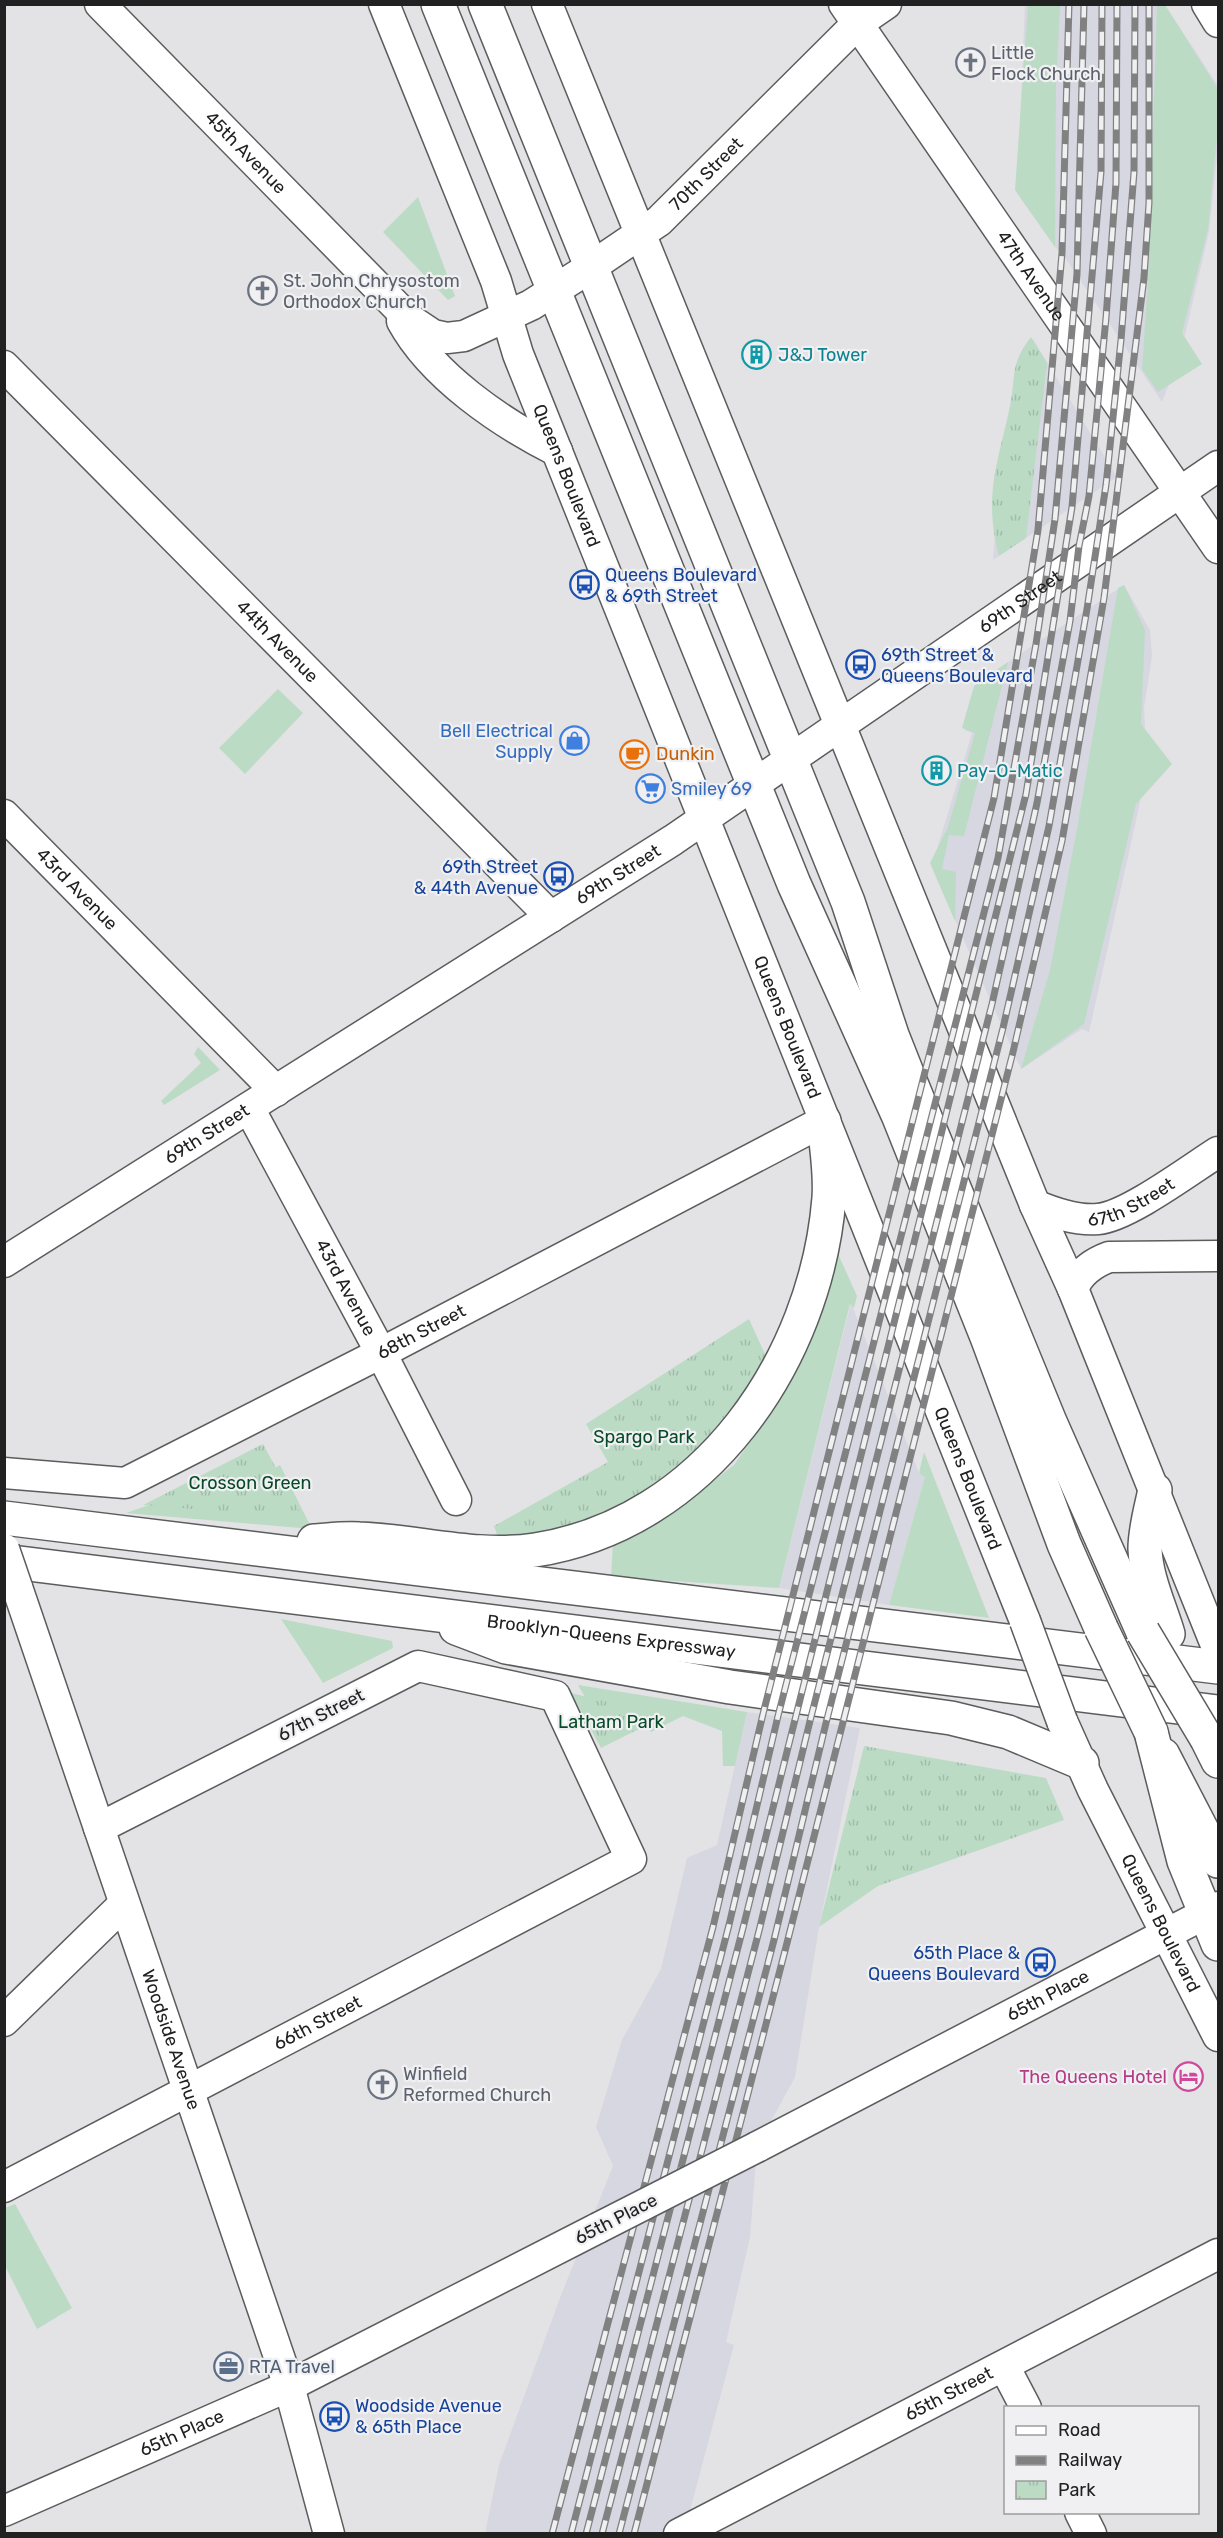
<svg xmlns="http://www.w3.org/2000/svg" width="1223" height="2538" viewBox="0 0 1223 2538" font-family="Rubik,sans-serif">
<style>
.built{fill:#d6d7e0}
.grass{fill:#bcdbc5}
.park{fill:url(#park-tufts)}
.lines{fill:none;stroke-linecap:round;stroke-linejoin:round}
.minor-casing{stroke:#5b5c5d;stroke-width:33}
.major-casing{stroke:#5b5c5d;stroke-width:36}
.highway-casing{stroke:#5b5c5d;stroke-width:36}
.minor{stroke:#fff;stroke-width:30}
.major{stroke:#fff;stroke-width:33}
.highway{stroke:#fff;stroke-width:33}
.rail-casing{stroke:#818182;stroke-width:7}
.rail{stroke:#f0f0f2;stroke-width:4.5;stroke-dasharray:14;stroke-linecap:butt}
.minor-bridge-casing{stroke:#5b5c5d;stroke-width:33;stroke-linecap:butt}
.major-bridge-casing{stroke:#5b5c5d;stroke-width:36;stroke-linecap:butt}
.minor-bridge{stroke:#fff;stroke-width:30}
.major-bridge{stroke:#fff;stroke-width:33}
.labels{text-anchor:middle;stroke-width:4.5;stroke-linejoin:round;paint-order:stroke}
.worship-label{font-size:18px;fill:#5b616d;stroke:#f0f0f2;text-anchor:start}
.street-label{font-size:18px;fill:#212121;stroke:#f0f0f2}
.culture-label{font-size:18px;fill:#0d838f;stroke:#f0f0f2;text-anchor:start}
.transit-label{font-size:18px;fill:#164399;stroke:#f0f0f2;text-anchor:start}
.shop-label{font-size:18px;fill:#366cbe;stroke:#f0f0f2;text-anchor:end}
.food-label{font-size:18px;fill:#c56008;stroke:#f0f0f2;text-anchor:start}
.park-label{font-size:18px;fill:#064a27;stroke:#f0f0f2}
.hotel-label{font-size:18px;fill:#b23c85;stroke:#f0f0f2;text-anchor:end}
.service-label{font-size:18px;fill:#4e5e75;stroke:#f0f0f2;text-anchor:start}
</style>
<defs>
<pattern id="park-tufts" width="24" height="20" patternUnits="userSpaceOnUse" patternTransform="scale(1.5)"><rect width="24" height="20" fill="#bcdbc5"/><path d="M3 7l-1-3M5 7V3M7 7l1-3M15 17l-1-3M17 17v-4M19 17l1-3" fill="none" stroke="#a1bca9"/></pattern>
</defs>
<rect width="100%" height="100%" fill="#e3e3e5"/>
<g class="built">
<path d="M1025,5H1165L1218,86V147L1209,232L1180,356L1162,402L1062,253L1055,247L1017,193Z"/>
<path d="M1033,339L1117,477L993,560L995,535L1028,353Z"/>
<path d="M1124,585L1150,630L1152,656L1144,708L1147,768L1137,816L1089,1032L1082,1029L1021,1069L935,875L938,846L972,733L965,730L981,680Z"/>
<path d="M851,1303L919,1473L925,1477L889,1605L779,1588Z"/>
<path d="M747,1712L860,1728L819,1927L795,2077L757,2147L750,2237L726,2342L734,2345L684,2533L485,2534L499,2465L560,2298L613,2166L596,2127L622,2040L661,1969L687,1858L717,1845Z"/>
</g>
<g class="grass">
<path d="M1028,5H1060L1056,86L1055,247L1015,190Z"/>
<path d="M1157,5H1165L1218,89V126L1208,229L1182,333L1202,364L1158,392L1142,369L1148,282Z"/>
<path d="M418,197L455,296L448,300L383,232Z"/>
<path d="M1124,585L1145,630L1141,724L1172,764L1136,804L1084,1024L1021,1069L1050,970L1077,829L1118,588Z"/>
<path d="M1008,662L964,836L949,835L942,869L956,872L955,921L930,863L948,827L975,733L962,728L974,686Z"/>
<path d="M278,689L303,713L245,774L219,748Z"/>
<path d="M198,1047L220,1070L164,1105L161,1101L201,1063L194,1054Z"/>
<path d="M835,1247L857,1296L854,1308L850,1304L779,1588L611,1577L613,1543L673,1512L734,1465L785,1390L825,1284Z"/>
<path d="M924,1452L989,1618L889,1605L925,1477L919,1473Z"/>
<path d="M280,1465L312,1529L126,1513L175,1496L258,1478Z"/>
<path d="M281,1619L392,1641L393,1648L323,1683Z"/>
<path d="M578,1685L747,1712L735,1766H723L722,1731L683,1716L651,1732L644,1723L609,1738Z"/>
<path d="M15,2204L72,2308L37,2329L5,2266V2208Z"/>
</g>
<g class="park">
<path d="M1031,337L1047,363L1026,538L999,556C983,496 998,463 1010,406C1016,375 1010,364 1031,337Z"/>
<path d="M749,1319L769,1363L712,1438L627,1505L553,1537L501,1546L494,1526L608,1462L586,1424Z"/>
<path d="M263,1444L303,1518L143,1505Z"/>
<path d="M571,1693L665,1716L601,1748Z"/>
<path d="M864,1746L1046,1778L1064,1820L878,1886L819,1927Z"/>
</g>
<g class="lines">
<defs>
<g id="minor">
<path id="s1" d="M100,4L409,319L433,335L447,338L464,336L531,305L591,267L659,221L857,24L886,4"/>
<path id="s2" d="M384,4L496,281L518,354L1025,1621"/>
<path d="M547,4L1035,1205L1073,1289L1218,1650"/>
<path id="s3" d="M844,4L1218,548"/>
<path d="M1207,4L1218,22"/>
<path d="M402,321C432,376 501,423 557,451"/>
<path id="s4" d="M4,366L551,917"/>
<path id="s5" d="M4,815L276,1091"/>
<path id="s6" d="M249,1108L381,1353L456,1500"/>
<path id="s7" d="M1035,1205C1054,1213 1076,1221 1098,1219C1127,1217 1191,1169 1218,1152"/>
<path id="s8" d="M4,1262L673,840L1218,466"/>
<path d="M1073,1289C1079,1273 1093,1263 1109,1257L1218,1256"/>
<path id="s9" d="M4,1473L125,1483L381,1353L824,1121"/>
<path id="s10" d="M17,1587L289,2386L329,2534"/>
<path id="s11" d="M1062,1721L1093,1790L1218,2036"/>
<path d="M4,2021L124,1904"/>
<path id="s12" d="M757,2147L1218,1907"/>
<path id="s13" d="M4,2187L631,1859L555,1696L418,1666L99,1828"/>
<path d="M1004,2366L1026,2408"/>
<path id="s14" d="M4,2511L289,2386L598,2228"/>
<path d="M1080,2512L1091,2534"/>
<path id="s15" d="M679,2534L1218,2254"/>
</g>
<g id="major">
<path d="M438,4L794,884L899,1117L987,1337L1064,1544L1101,1628"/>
<path d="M485,4L848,902L892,1035L911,1083L1050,1422L1143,1632"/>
<path d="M1155,1490C1151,1509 1145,1529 1145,1549C1146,1578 1160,1607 1168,1634"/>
<path d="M1207,1739L1218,1761"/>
<path d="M1163,1755L1218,1861"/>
</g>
<g id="highway">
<path d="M4,1518L1218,1667"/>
<path d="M314,1541C329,1540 344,1538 359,1539C419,1541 475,1559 535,1550C705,1524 816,1360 829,1198C831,1172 826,1146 824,1121"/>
<path id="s16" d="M4,1561L1218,1712"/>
<path d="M456,1628L506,1647L730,1687L951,1718L1008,1732L1082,1763"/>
<path d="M1151,1732L1184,1861L1218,1944"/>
</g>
</defs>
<use href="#minor" class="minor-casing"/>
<use href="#major" class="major-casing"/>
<use href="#highway" class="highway-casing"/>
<use href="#minor" class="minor"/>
<use href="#major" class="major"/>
<use href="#highway" class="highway"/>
<defs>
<g id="rail">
<path d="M552,2534L713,1927L763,1714L994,798L1038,530L1062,253L1069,4"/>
<path d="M571,2534L729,1925L778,1716L998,858L1036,644L1055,519L1077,274L1084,4"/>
<path d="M586,2534L743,1928L1026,794L1072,507L1101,172L1102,4"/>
<path d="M602,2534L759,1931L810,1721L992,1004L1037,803L1070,621L1079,546L1089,496L1106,318L1116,183L1117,4"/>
<path d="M619,2534L774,1940L826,1723L1003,1028L1049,826L1087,609L1106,485L1121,340L1134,172L1135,4"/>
<path d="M634,2534L787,1943L1013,1052L1062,841L1104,598L1144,278L1149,203V4"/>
</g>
</defs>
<use href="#rail" class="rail-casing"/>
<use href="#rail" class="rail"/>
<defs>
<g id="minor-bridge">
<path d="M4,1549L17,1587"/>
<path d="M1025,1621L1062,1721"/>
<path d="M598,2228L757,2147"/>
</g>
<g id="major-bridge">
<path d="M1101,1628L1151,1732"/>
<path d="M1143,1632L1207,1739"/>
</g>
</defs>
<use href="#minor-bridge" class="minor-bridge-casing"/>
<use href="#major-bridge" class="major-bridge-casing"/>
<use href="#minor-bridge" class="minor-bridge"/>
<use href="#major-bridge" class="major-bridge"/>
</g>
<defs>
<symbol id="church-ring" viewBox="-11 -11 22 22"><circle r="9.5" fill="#f0f0f2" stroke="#6b7280" stroke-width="1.5"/><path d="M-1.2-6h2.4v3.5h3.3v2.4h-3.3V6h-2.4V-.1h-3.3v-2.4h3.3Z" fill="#6b7280"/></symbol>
<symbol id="building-ring" viewBox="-11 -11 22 22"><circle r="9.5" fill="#f0f0f2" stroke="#0f9aa8" stroke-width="1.5"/><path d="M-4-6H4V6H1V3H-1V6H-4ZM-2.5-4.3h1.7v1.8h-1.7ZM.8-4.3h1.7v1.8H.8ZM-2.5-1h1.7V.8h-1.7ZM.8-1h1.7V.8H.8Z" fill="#0f9aa8"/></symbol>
<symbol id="bus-ring" viewBox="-11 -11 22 22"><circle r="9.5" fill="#f0f0f2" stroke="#1a4fb4" stroke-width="1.5"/><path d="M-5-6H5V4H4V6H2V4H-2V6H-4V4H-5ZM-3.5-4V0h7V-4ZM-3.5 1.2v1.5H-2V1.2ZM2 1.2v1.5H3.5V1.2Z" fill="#1a4fb4"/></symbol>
<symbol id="shop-ring" viewBox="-11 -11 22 22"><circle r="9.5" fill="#f0f0f2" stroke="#3f7fe0" stroke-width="1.5"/><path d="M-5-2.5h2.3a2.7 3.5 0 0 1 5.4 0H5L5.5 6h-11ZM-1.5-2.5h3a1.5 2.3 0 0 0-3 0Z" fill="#3f7fe0"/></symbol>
<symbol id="cafe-ring" viewBox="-11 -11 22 22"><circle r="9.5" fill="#f0f0f2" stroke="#e8710a" stroke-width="1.5"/><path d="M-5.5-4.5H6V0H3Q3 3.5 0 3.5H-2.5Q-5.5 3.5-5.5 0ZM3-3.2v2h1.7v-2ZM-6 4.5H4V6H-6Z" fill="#e8710a"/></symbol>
<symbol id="supermarket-ring" viewBox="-11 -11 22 22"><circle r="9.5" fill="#f0f0f2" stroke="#3f7fe0" stroke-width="1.5"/><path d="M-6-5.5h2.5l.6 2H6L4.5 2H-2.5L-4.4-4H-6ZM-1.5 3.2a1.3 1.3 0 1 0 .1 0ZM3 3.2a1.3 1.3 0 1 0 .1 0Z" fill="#3f7fe0"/></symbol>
<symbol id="hotel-ring" viewBox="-11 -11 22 22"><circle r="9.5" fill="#f0f0f2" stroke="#d1479c" stroke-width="1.5"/><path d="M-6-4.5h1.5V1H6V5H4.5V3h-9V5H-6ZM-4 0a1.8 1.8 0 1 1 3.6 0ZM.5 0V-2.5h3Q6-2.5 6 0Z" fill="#d1479c"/></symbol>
<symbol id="office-ring" viewBox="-11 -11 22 22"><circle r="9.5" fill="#f0f0f2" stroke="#5c6f8a" stroke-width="1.5"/><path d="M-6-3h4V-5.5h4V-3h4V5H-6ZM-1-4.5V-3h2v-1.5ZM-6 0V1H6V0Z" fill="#5c6f8a"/></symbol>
</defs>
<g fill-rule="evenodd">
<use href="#church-ring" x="954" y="46" width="33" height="33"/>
<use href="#church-ring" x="246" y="274" width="33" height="33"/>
<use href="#building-ring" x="740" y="338" width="33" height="33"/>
<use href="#bus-ring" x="568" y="568" width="33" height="33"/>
<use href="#bus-ring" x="844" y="648" width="33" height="33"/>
<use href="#shop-ring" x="558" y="724" width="33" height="33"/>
<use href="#cafe-ring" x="618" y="738" width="33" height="33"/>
<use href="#building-ring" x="920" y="754" width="33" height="33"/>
<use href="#supermarket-ring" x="634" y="772" width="33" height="33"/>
<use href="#bus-ring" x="542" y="860" width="33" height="33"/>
<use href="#bus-ring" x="1024" y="1946" width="33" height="33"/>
<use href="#hotel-ring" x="1172" y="2060" width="33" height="33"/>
<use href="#church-ring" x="366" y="2068" width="33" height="33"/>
<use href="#office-ring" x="212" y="2350" width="33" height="33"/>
<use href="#bus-ring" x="318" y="2400" width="33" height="33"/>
</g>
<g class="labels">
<g class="worship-label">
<text x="991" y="59">Little<tspan x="991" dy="21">Flock Church</tspan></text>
<text x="283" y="287">St. John Chrysostom<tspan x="283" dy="21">Orthodox Church</tspan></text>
<text x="403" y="2080">Winfield<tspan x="403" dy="21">Reformed Church</tspan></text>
</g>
<g class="street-label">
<text dy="6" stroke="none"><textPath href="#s1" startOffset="208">45th Avenue</textPath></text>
<text dy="6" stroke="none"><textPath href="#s1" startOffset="795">70th Street</textPath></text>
<text dy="6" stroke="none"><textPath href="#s3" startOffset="330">47th Avenue</textPath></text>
<text dy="6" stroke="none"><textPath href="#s2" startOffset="506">Queens Boulevard</textPath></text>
<text dy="6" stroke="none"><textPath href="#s8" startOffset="1212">69th Street</textPath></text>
<text dy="6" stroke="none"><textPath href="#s4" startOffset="388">44th Avenue</textPath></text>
<text dy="6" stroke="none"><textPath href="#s8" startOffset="726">69th Street</textPath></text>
<text dy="6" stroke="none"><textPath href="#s5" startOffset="104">43rd Avenue</textPath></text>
<text dy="6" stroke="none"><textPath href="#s2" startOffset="1100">Queens Boulevard</textPath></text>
<text dy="6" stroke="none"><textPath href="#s8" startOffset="240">69th Street</textPath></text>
<text dy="6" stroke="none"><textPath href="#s7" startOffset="102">67th Street</textPath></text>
<text dy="6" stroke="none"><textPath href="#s6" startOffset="204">43rd Avenue</textPath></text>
<text dy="6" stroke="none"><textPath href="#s9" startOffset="454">68th Street</textPath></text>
<text dy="6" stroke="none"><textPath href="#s2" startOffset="1586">Queens Boulevard</textPath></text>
<text dy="6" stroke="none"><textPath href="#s16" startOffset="612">Brooklyn-Queens Expressway</textPath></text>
<text transform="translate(321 1715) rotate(-27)" y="6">67th Street</text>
<text dy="6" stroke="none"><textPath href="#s11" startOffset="225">Queens Boulevard</textPath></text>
<text dy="6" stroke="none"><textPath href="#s12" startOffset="328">65th Place</textPath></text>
<text dy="6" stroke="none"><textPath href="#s13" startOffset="354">66th Street</textPath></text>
<text dy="6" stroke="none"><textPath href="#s10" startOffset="478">Woodside Avenue</textPath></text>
<text transform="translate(616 2219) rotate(-27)" y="6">65th Place</text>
<text dy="6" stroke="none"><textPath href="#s15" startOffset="304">65th Street</textPath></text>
<text dy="6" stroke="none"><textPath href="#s14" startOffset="194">65th Place</textPath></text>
</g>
<g class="culture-label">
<text x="778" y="361">J&amp;J Tower</text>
<text x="957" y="777">Pay-O-Matic</text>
</g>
<g class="transit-label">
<text x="605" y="581">Queens Boulevard<tspan x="605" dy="21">&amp; 69th Street</tspan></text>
<text x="881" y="661">69th Street &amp;<tspan x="881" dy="21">Queens Boulevard</tspan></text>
<text x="538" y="873" text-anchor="end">69th Street<tspan x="538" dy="21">&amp; 44th Avenue</tspan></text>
<text x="1020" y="1959" text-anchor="end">65th Place &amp;<tspan x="1020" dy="21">Queens Boulevard</tspan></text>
<text x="355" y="2412">Woodside Avenue<tspan x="355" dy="21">&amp; 65th Place</tspan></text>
</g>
<g class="shop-label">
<text x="553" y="737">Bell Electrical<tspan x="553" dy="21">Supply</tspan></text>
<text x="671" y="795" text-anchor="start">Smiley 69</text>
</g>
<g class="food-label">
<text x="656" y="760">Dunkin</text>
</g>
<g class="park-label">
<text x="644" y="1443">Spargo Park</text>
<text x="250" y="1489">Crosson Green</text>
<text x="611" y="1728">Latham Park</text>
</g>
<g class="hotel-label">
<text x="1167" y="2083">The Queens Hotel</text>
</g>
<g class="service-label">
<text x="249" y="2373">RTA Travel</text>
</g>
</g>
<rect width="1223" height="2538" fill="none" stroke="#212121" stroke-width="12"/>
<rect x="1004" y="2406" width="195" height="108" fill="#f0f0f2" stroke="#9d9d9e" stroke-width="1.5"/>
<rect x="1016" y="2426" width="30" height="9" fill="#ffffff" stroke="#9d9d9e" stroke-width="1.5"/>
<text x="1058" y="2436" font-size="18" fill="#212121">Road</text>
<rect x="1016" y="2456" width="30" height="9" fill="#818182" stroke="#9d9d9e" stroke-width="1.5"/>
<text x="1058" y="2466" font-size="18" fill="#212121">Railway</text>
<rect x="1016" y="2481" width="30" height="18" fill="url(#park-tufts)" stroke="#9d9d9e" stroke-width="1.5"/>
<text x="1058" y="2496" font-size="18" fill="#212121">Park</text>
</svg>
